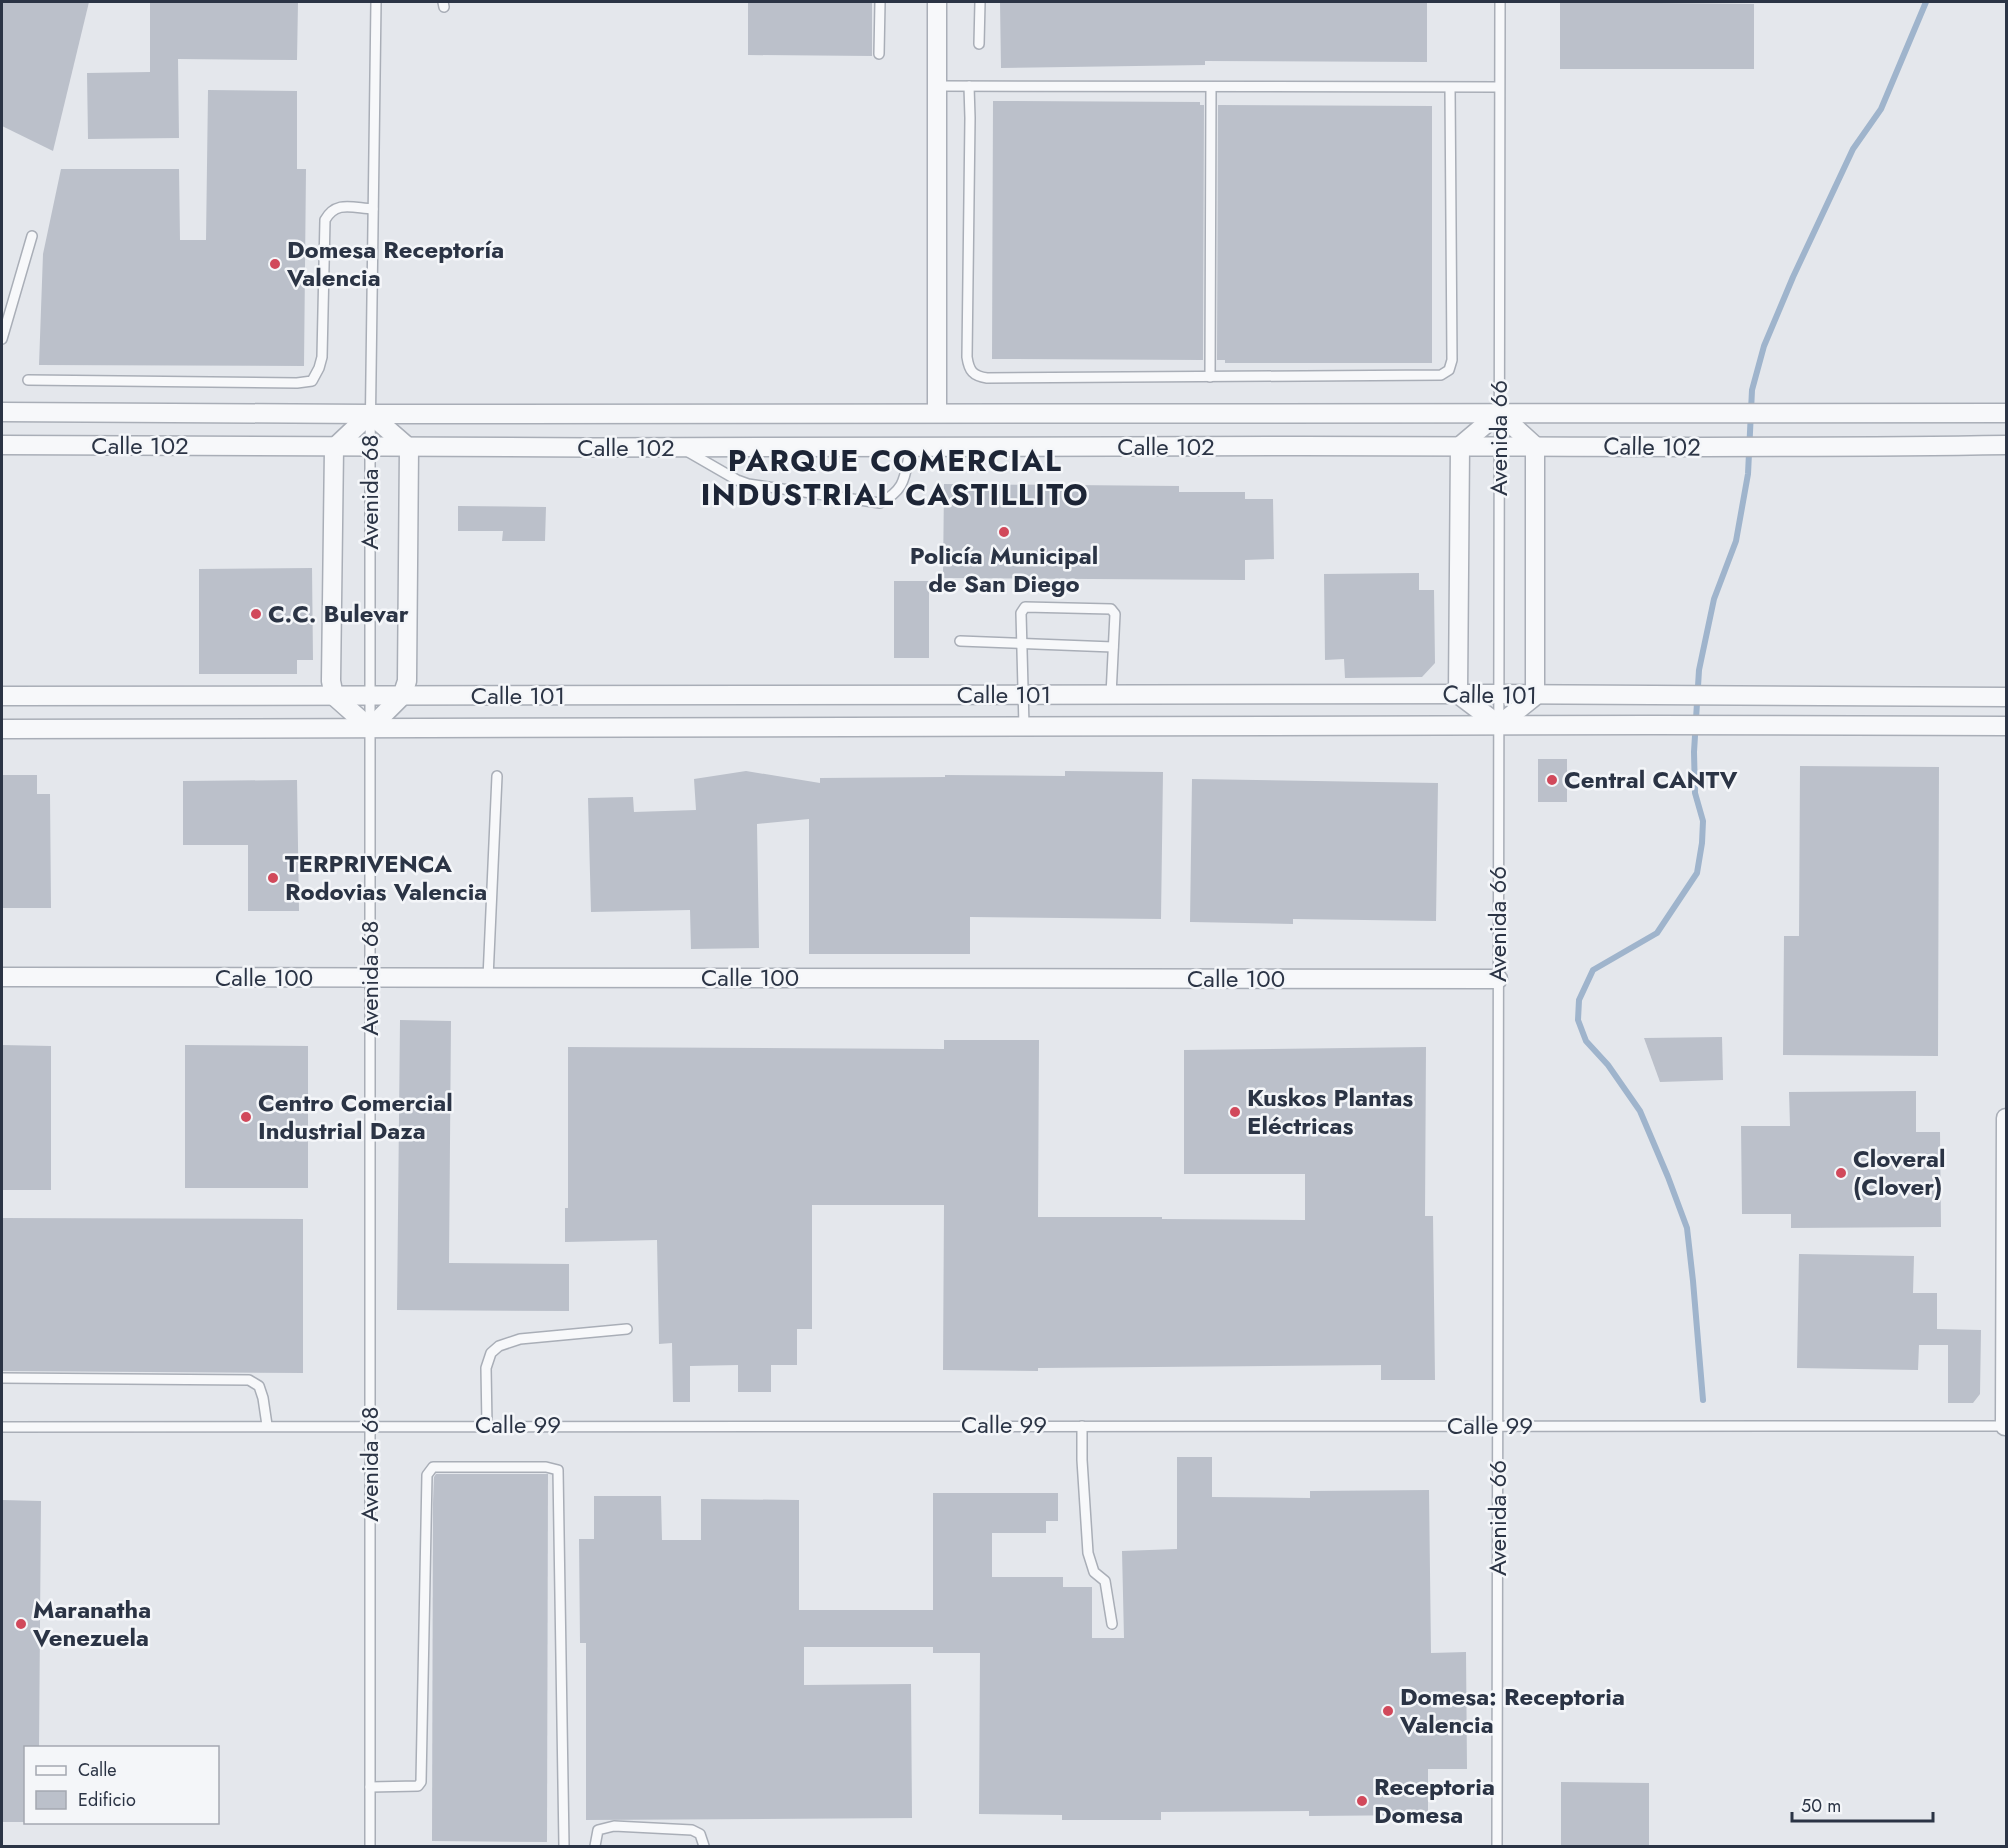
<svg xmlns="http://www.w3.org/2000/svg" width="2008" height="1848" viewBox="0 0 2008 1848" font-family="Jost,sans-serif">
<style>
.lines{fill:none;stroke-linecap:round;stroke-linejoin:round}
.stream{stroke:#9fb4cc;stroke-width:6}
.building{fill:#bbc0ca}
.lane-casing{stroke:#a9aeb7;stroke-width:12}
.street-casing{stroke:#a9aeb7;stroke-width:21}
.lane{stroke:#f7f8fa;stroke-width:9}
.street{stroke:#f7f8fa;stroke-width:18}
.poi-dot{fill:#d1495b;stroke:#f4f6f9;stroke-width:2}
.labels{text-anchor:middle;stroke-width:5;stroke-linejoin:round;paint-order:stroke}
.poi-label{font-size:24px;font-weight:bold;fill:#2b3445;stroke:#f4f6f9;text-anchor:start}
.street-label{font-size:24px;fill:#2b3445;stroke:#f4f6f9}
.district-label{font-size:30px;font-weight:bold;letter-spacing:1.5px;fill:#1d2536;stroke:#f4f6f9}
</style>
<rect width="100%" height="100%" fill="#e4e7ec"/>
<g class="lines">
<path class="stream" d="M1703,1400L1693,1281L1687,1228L1668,1177L1640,1111L1608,1065L1586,1041L1578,1020L1579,1000L1593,970L1657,933L1697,873L1702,843L1703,821L1695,793L1694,752L1699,670L1714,599L1736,541L1748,474L1752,390L1764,346L1793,277L1853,149L1881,109L1926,2"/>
</g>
<g class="building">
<path d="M2,2H89L53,151L2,126Z"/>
<path d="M150,2H298L297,60L178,59L179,138L88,139L87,73L150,72Z"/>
<path d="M748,2H872V56L748,55Z"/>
<path d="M1000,2H1427V62L1205,61V65L1001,68Z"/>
<path d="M1560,2L1754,4V69H1560Z"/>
<path d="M208,90L297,91V169H306L304,366L39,365L43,254L61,169H179L180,240H206Z"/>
<path d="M993,101L1200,102V105H1204L1203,360L992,359Z"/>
<path d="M1218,105L1432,106V363H1225V360H1217Z"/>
<path d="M944,484L1179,486V492H1245V499H1273L1274,559L1245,560V580L943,578Z"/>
<path d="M458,506L546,507L545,541H502L503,531H458Z"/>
<path d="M312,568L313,660H297V674H199V569Z"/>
<path d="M1419,573V590H1434L1435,663L1422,677L1345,678L1344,659L1325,660L1324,574Z"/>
<rect x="894" y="581" width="35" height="77"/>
<rect x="1538" y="759" width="29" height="43"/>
<path d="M1800,766L1939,767L1938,1056L1783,1055L1784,936H1799Z"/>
<path d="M746,771L820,783V778L945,777V775L1065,776V771L1163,772L1161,919L970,917V954H809V819L757,824L759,948L691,949L690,910L591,912L588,798L633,797L634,812L696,810L694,779Z"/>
<path d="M2,775H37V794H50L51,908H2Z"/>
<path d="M1192,779L1438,783L1436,921L1293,919V924L1190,922Z"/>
<path d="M297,780L299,911H248V845H183V781Z"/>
<path d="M400,1020L451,1021L449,1263L569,1264V1311L397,1310Z"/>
<path d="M1722,1037L1723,1080L1660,1082L1644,1038Z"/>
<path d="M944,1040H1039L1038,1217H1162V1219L1305,1220V1174H1184V1050L1426,1047L1425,1216H1433L1435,1380H1381V1365L1038,1368V1371L943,1370L944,1205H812V1329H797V1365H771V1392H738V1365L690,1366V1402H673L672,1343L659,1344L657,1240L565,1242V1208H568V1047L944,1049Z"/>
<path d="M2,1045L51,1046V1190H2Z"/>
<path d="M185,1045L308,1046V1188H185Z"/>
<path d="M1916,1091V1132H1940L1941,1227L1791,1228V1214H1742L1741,1126H1790L1789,1092Z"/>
<path d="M2,1218L303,1219V1373L2,1371Z"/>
<path d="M1799,1254L1914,1256L1913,1293H1937V1329L1981,1330L1980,1394L1973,1403H1948V1345H1919L1918,1370L1797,1368Z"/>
<path d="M1177,1457H1212V1497L1310,1498V1491L1429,1490L1431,1653L1466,1652L1467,1769H1428V1815L1309,1816V1811L1161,1812V1820H1062V1815L979,1814L980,1653H933V1647H804V1685L911,1684L912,1818L586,1820V1643H580L579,1539H594V1496H661L662,1540H701V1499L799,1500V1610H933V1493H1058V1521H1046V1533H992V1577H1063V1587H1092V1638H1124L1122,1551L1177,1549Z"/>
<path d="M436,1474H548L547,1842L432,1841L433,1503L434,1477Z"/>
<path d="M2,1500L41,1501L39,1748H26V1822H2Z"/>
<path d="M1561,1782L1649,1783V1846H1561Z"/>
</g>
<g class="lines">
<defs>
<g id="lane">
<path d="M443,2L444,7"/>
<path d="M979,44L980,2"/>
<path d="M879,54L880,2"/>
<path d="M937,86L1499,87"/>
<path d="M969,86L970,118L967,357C969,371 973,376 987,378L1441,375L1449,370L1452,360L1450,88"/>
<path d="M2,339L32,236"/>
<path d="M1210,377L1211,87"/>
<path d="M28,380L297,383L312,381L319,368L322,357L325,220C336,200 353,208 373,209"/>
<path d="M685,450L737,480L748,484L880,503C908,488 904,475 911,447"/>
<path d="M960,641L1113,647"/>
<path d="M1024,726L1021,613L1025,607L1111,609L1115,614L1111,695"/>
<path d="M488,978L497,776"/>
<path d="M2,1378L249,1380L259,1386L263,1398L267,1425"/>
<path d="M487,1425L486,1368L491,1353L499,1346L520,1339L627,1329"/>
<path d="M1082,1426V1460L1088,1553L1094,1572L1105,1581L1112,1624"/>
<path d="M2,1427L2006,1426"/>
<path d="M370,1787L418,1786L421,1782L427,1475L433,1467H546L558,1470L564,1846"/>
<path d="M370,1846V448L376,2"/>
<path d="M595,1846L598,1830L614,1826L692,1830L700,1834L704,1846"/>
<path d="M1497,1846L1500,2"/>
</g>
<g id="street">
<path d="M937,2V413"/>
<path d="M2,412L370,414L2006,413"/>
<path d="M1499,413L1535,446V696L1499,725L1458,694L1460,446Z"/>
<path d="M370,414L409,448L407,681L402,696L370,728L334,696L331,681L334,448Z"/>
<path d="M2,445C435,449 868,447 1301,446C1536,446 1771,449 2006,445"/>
<path d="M2,696L1500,694L2006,697"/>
<path d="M2,729L1653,725L2006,726"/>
<path d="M2,977L1498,979"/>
<path d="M2005,1426L2006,1118"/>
</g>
</defs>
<use href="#lane" class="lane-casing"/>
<use href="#street" class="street-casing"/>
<use href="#lane" class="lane"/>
<use href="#street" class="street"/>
</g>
<g class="poi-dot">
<circle cx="275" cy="264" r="6"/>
<circle cx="1004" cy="532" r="6"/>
<circle cx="256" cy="614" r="6"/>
<circle cx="1552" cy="780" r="6"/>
<circle cx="273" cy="878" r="6"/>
<circle cx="1235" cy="1112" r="6"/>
<circle cx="246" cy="1117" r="6"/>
<circle cx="1841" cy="1173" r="6"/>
<circle cx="21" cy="1624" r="6"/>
<circle cx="1388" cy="1711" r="6"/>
<circle cx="1362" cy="1801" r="6"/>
</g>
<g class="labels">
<g class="poi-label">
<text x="287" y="258">Domesa Receptoría<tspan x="287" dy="28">Valencia</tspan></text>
<text x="1004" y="564" text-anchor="middle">Policía Municipal<tspan x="1004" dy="28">de San Diego</tspan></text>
<text x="268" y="622">C.C. Bulevar</text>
<text x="1564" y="788">Central CANTV</text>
<text x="285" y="872">TERPRIVENCA<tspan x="285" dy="28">Rodovias Valencia</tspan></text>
<text x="1247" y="1106">Kuskos Plantas<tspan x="1247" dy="28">Eléctricas</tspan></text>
<text x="258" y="1111">Centro Comercial<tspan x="258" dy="28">Industrial Daza</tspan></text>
<text x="1853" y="1167">Cloveral<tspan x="1853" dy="28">(Clover)</tspan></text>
<text x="33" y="1618">Maranatha<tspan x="33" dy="28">Venezuela</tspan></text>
<text x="1400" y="1705">Domesa: Receptoria<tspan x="1400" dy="28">Valencia</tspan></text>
<text x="1374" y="1795">Receptoria<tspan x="1374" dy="28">Domesa</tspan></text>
</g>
<g class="street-label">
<text transform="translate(1499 438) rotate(-90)" y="8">Avenida 66</text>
<text x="140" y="454">Calle 102</text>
<text x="1166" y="455">Calle 102</text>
<text transform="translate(1652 447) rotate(1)" y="8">Calle 102</text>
<text x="626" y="456">Calle 102</text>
<text transform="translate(370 492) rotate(-90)" y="8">Avenida 68</text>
<text x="1004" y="703">Calle 101</text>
<text transform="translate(1490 695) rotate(1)" y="8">Calle 101</text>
<text x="518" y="704">Calle 101</text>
<text transform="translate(1498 924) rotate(-90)" y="8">Avenida 66</text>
<text x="264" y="986">Calle 100</text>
<text transform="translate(370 978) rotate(-90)" y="8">Avenida 68</text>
<text x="750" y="986">Calle 100</text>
<text x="1236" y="987">Calle 100</text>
<text x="518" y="1433">Calle 99</text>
<text x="1004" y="1433">Calle 99</text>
<text x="1490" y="1434">Calle 99</text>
<text transform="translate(370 1464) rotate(-90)" y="8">Avenida 68</text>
<text transform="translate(1498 1518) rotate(-90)" y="8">Avenida 66</text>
</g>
<g class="district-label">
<text x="895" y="471">PARQUE COMERCIAL<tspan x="895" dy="34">INDUSTRIAL CASTILLITO</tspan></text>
</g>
</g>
<rect width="2008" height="1848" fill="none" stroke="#2b3445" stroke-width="6"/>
<rect x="24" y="1746" width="195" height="78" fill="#f4f6f9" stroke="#a4a8b1" stroke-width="1.5"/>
<rect x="36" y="1766" width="30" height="9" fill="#f7f8fa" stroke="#a4a8b1" stroke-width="1.5"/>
<text x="78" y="1776" font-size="18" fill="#2b3445">Calle</text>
<rect x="36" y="1791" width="30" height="18" fill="#bbc0ca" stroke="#a4a8b1" stroke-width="1.5"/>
<text x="78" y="1806" font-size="18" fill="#2b3445">Edificio</text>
<path d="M1792 1812v9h141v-9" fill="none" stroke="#2b3445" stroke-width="3"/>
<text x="1801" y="1812" font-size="18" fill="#2b3445" stroke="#f4f6f9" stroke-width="4.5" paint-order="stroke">50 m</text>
</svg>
